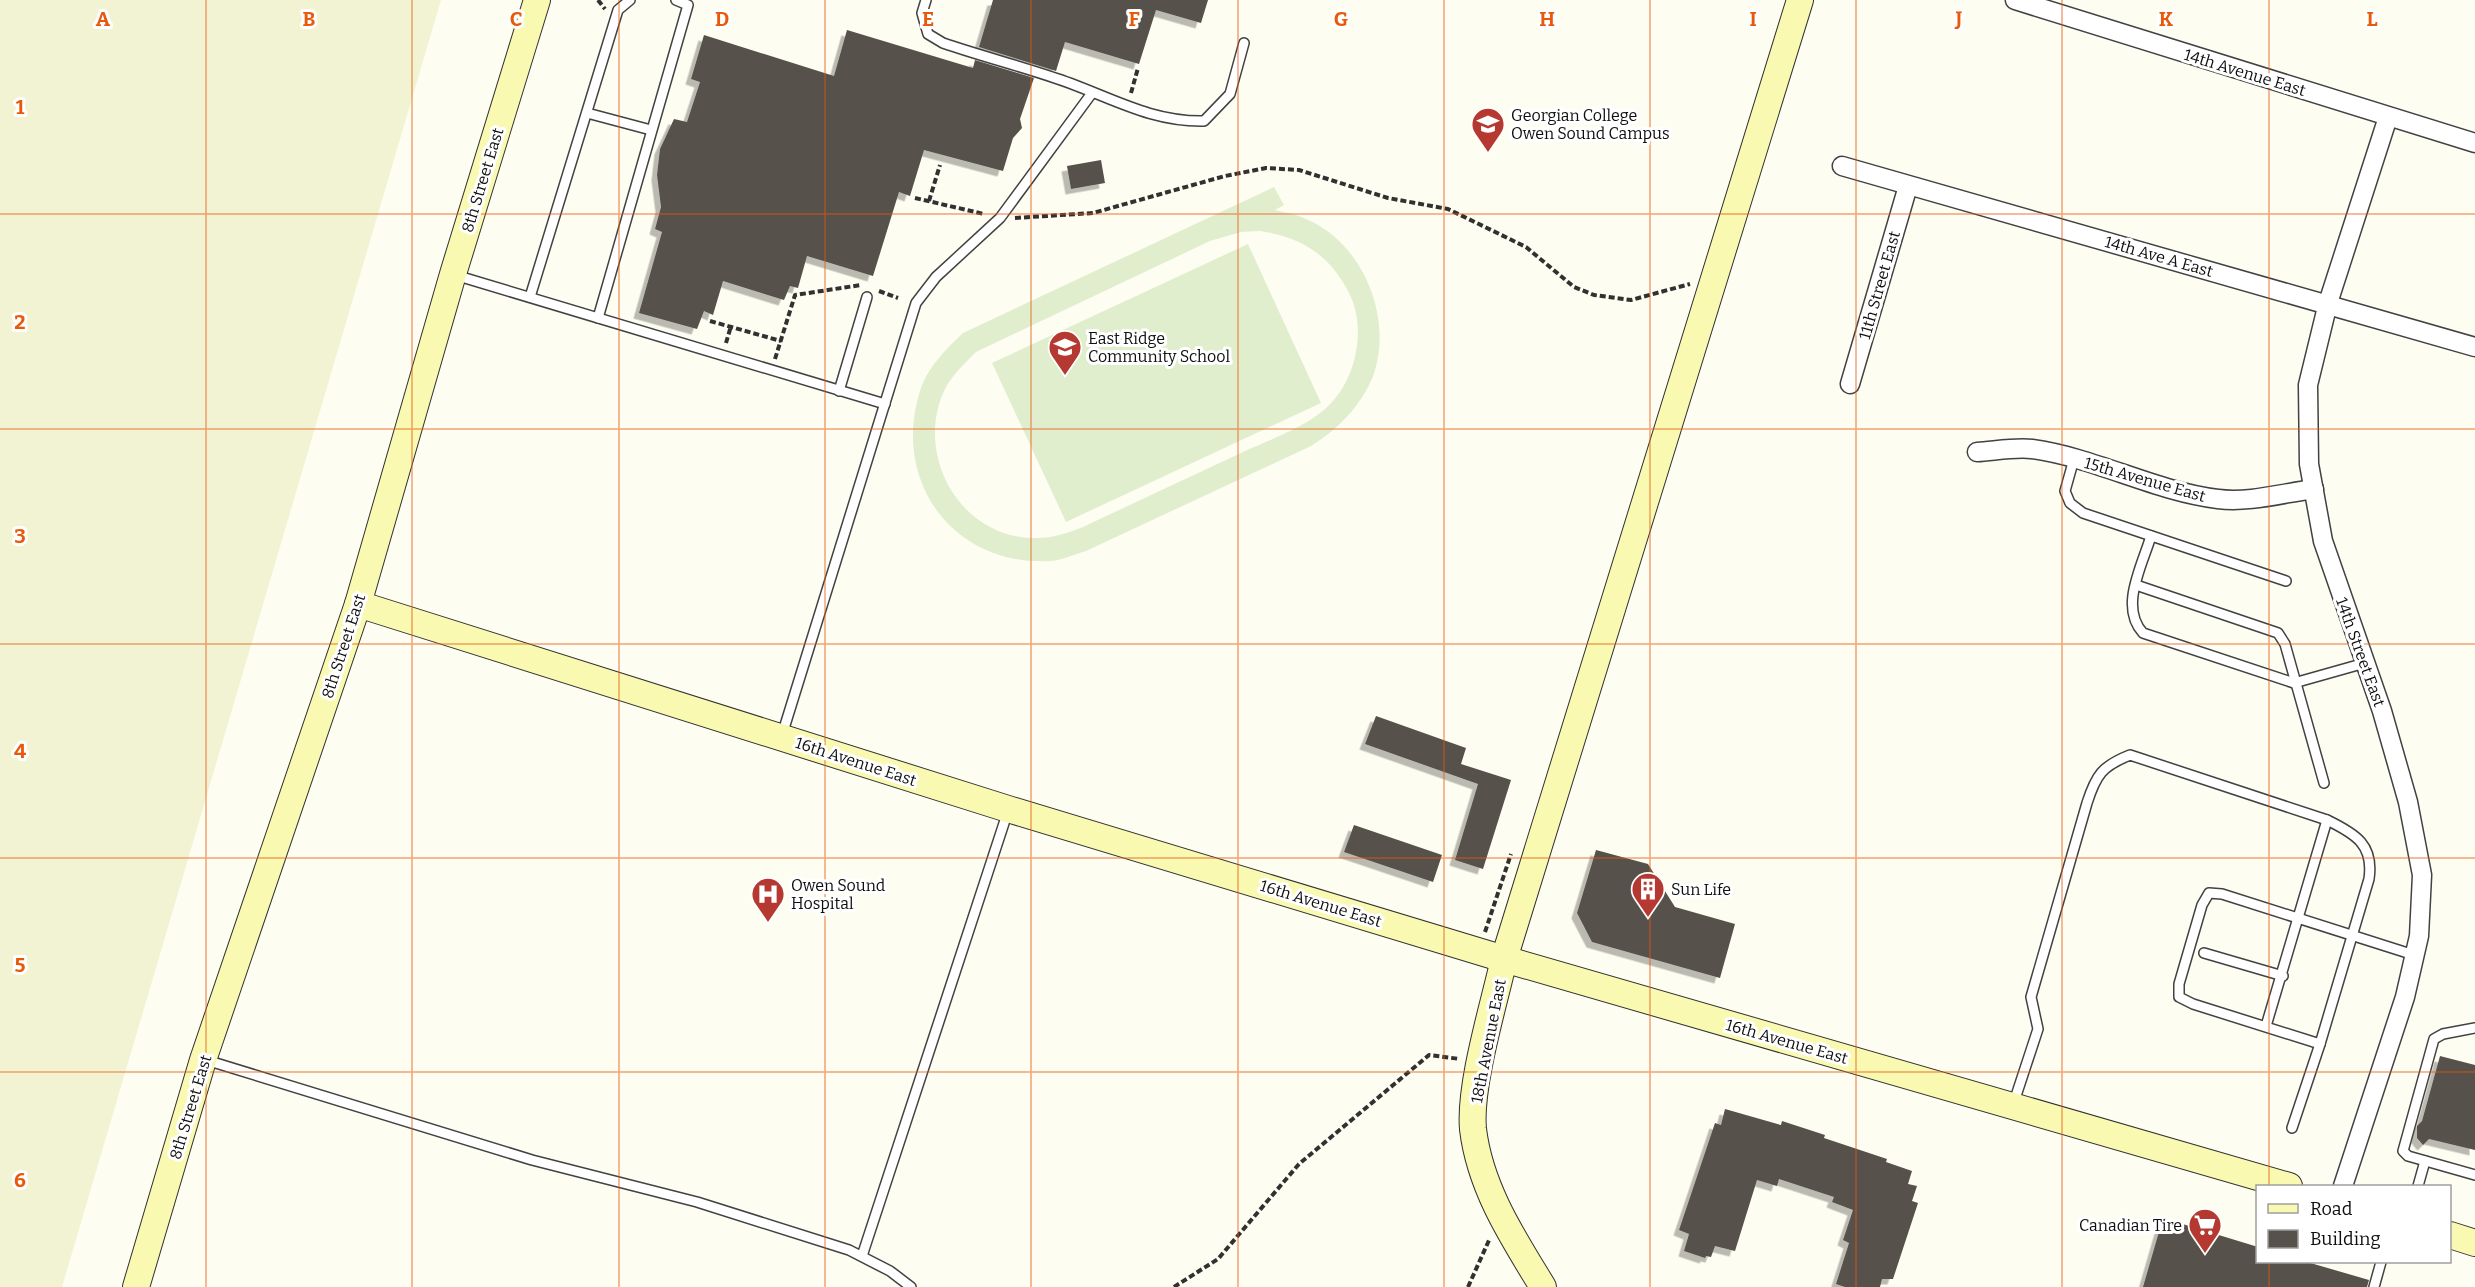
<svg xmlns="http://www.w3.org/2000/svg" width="2475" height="1287" viewBox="0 0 2475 1287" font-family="Bitter,serif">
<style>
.farmland{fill:#f2f3d3}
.pitch{fill:#e0eece;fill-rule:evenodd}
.building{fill:#57514c;filter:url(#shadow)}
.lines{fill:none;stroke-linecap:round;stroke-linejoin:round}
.lane-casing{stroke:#424242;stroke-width:12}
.street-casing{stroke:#424242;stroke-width:21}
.secondary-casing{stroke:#313131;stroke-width:28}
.path{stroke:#313131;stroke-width:4;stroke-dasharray:6 3;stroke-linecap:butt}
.lane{stroke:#fff;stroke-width:9}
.street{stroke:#fff;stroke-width:18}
.secondary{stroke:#f9f9b1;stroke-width:26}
.grid{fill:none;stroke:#e8590c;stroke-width:1.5;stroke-opacity:0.55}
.labels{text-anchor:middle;stroke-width:6;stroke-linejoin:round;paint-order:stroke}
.street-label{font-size:16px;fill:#0f0f0f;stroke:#fff}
.poi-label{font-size:16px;fill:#0f0f0f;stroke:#fff;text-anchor:start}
.grid-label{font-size:20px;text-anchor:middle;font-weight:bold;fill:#e8590c;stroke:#fff;stroke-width:6;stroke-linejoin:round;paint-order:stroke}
</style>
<defs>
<filter id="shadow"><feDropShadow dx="-5.5" dy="5.5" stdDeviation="0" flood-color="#0004"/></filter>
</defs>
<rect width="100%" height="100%" fill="#fefdf2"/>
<path class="farmland" d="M0,0H441L62,1287H0Z"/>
<g class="pitch">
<path d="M1274,187L1284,205L1275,210C1285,213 1297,214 1306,219C1364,243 1395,321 1372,379C1359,408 1338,429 1311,446L1086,551C1075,554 1062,560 1051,561C954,567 891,482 920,391C927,368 946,349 963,333ZM1260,231C1301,237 1330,255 1349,293C1368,330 1355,384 1324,410C1301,429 1269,440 1243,452C1190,477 1138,501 1085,526C1068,533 1051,539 1032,538C959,536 915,455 944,391C951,376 965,363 976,352L1210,241L1241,232Z"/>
<path d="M1248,244L1321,403L1066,522L992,363Z"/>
</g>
<g class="building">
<path d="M993,0H1208L1201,23L1156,10L1139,64L1065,42L1056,71L979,47Z"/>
<path d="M847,30L973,68L975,60L1034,78L1020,119L1022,128L1013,138L1003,171L924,150L910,196L899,192L873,276L807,256L798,288L790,286L784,300L723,281L713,315L704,311L697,329L639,313L662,232L655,229L661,207L657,175L660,149L674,119L687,122L700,82L691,79L704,35L834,76Z"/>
<path d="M1101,160L1105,183L1071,189L1067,166Z"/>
<path d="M1376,716L1466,748L1461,764L1511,780L1483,869L1455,860L1478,784L1365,744Z"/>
<path d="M1354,825L1442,855L1433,882L1344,852Z"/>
<path d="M1596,850L1648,864L1675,907L1735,924L1720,978L1592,942L1577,913Z"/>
<path d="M2440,1056L2475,1065V1150L2429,1139L2423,1145L2417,1138V1126L2422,1121Z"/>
<path d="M1725,1109L1781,1125L1782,1121L1825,1135L1824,1138L1887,1159L1886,1162L1912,1171L1908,1184L1917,1186L1912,1201L1918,1203L1893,1279H1882L1880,1287H1845L1836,1284L1849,1243L1843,1240L1853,1210L1832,1202L1834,1197L1779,1179L1777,1186L1757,1180L1735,1251L1715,1246L1711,1257L1706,1256L1705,1258L1684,1251L1689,1234L1679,1230L1715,1123L1721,1125Z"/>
<path d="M2163,1218L2258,1247V1262H2307L2369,1280L2367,1287H2143Z"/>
</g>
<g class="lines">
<defs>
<g id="lane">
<path d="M926,0L922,13L928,34L943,43C981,56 1020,66 1058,79C1109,96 1149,122 1204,121L1230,94L1244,43"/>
<path d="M587,113L651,130"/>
<path d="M455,275L885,404"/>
<path d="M530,297L618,10L630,0"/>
<path d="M598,318L688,5L676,0"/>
<path d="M839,391L867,297"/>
<path d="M2074,459L2065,491L2070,503L2083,513L2286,581"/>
<path d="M2151,536C2142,566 2119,607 2143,633L2294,683L2365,663"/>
<path d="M2136,585L2278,633L2285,644L2324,783"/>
<path d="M782,735L916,303L936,277L1000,218L1092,93"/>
<path d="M2204,953L2283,976"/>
<path d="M2266,1026L2327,820"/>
<path d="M2475,1028L2443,1034L2434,1039L2403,1151L2408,1156L2475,1175"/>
<path d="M206,1060L532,1160L697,1202L849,1250L890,1271L911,1287"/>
<path d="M2013,1105L2038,1029L2031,997L2087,803C2096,775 2102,766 2130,755L2327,820C2356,834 2374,845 2369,879L2320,1044"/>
<path d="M2292,1128L2320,1044L2193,1004L2179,997V984L2202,905L2209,893L2222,894L2414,955"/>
<path d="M2418,1186L2425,1161"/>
<path d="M862,1256L1008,811"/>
<path d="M2374,1287L2381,1262"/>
</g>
<g id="street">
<path d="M2015,0L2475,143"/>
<path d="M1842,166L2475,347"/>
<path d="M1850,384L1908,186"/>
<path d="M1977,452C1994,451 2015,447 2032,449C2096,458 2154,491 2218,499C2249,503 2283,493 2314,489"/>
<path d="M2343,1186L2405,997L2419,936L2422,875L2408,802L2382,711L2323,541L2309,464L2308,385L2328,303L2388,117"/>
</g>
<g id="secondary">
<path d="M358,604L1008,809L1504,959L2289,1186"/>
<path d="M2450,1235L2475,1243"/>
<path d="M136,1287L203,1060L358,604L453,274L537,0"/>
<path d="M1543,1287C1513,1238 1480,1188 1473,1129C1469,1085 1494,1004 1504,959L1800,0"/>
</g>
</defs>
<use href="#lane" class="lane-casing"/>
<use href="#street" class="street-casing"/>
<use href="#secondary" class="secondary-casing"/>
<g class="path">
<path d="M598,0L605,9"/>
<path d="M1131,93L1138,68"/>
<path d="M915,198L984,214"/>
<path d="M929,201L940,165"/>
<path d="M1015,218L1093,213L1225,176L1266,168L1299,170L1388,198L1448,209L1526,247L1574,287L1594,295L1631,300L1690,284"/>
<path d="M879,291L898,298"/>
<path d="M710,321L781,341"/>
<path d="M726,343L731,326"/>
<path d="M775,359L795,295L861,285"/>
<path d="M1485,932L1511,854"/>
<path d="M1174,1287L1218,1259L1299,1164L1429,1055L1460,1059"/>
<path d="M1468,1287L1490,1238"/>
</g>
<use href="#lane" class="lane"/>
<use href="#street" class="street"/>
<use href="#secondary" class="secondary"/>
</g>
<path class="grid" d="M206,0V1287M412,0V1287M619,0V1287M825,0V1287M1031,0V1287M1238,0V1287M1444,0V1287M1650,0V1287M1856,0V1287M2062,0V1287M2269,0V1186M0,214H2475M0,429H2475M0,644H2475M0,858H2475M0,1072H2475M2269,1262V1287"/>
<defs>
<symbol id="university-pin" viewBox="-11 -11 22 30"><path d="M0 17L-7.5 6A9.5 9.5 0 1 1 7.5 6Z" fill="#b53930" stroke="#fff"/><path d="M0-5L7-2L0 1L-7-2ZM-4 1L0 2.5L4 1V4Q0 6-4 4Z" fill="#fff"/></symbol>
<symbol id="school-pin" viewBox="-11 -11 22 30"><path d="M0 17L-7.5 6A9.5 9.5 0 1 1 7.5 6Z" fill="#b53930" stroke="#fff"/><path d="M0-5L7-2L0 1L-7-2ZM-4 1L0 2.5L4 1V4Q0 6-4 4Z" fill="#fff"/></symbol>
<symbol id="building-pin" viewBox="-11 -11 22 30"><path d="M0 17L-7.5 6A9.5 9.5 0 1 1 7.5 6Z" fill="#b53930" stroke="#fff"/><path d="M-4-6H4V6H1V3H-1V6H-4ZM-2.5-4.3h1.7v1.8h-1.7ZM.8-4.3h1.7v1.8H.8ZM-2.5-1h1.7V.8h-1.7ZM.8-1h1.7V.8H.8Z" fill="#fff"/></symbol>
<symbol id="hospital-pin" viewBox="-11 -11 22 30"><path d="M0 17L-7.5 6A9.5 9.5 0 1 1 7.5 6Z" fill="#b53930" stroke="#fff"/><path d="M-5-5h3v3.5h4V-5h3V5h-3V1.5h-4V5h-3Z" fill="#fff"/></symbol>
<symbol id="supermarket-pin" viewBox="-11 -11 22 30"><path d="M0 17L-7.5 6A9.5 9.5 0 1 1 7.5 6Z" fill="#b53930" stroke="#fff"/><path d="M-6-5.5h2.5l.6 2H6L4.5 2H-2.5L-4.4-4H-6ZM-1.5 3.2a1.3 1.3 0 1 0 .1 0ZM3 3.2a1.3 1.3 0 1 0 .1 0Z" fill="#fff"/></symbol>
</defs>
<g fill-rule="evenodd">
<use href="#university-pin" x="1469" y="105" width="38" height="52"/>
<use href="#school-pin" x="1046" y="328" width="38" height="52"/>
<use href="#building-pin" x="1629" y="870" width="38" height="52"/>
<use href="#hospital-pin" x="749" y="875" width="38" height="52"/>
<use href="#supermarket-pin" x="2186" y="1206" width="38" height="52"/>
</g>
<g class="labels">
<g class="street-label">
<text transform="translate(2245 72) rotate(17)" y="6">14th Avenue East</text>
<text transform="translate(482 180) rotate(-73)" y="6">8th Street East</text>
<text transform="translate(2159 256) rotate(16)" y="6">14th Ave A East</text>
<text transform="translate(1879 285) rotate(-74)" y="6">11th Street East</text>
<text transform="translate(2145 479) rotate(16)" y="6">15th Avenue East</text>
<text transform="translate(343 646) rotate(-72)" y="6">8th Street East</text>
<text transform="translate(2361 652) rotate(70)" y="6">14th Street East</text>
<text transform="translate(856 761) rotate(18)" y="6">16th Avenue East</text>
<text transform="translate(1321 903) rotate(17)" y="6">16th Avenue East</text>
<text transform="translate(1488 1041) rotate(-79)" y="6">18th Avenue East</text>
<text transform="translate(1787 1041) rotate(16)" y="6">16th Avenue East</text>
<text transform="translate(190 1107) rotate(-73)" y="6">8th Street East</text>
</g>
<g class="poi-label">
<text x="1511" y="121">Georgian College<tspan x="1511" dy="18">Owen Sound Campus</tspan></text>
<text x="1088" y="344">East Ridge<tspan x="1088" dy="18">Community School</tspan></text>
<text x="791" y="891">Owen Sound<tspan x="791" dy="18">Hospital</tspan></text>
<text x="1671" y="895">Sun Life</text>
<text x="2182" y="1231" text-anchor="end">Canadian Tire</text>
</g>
</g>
<g class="grid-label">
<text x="103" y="26">A</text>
<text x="309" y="26">B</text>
<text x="516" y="26">C</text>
<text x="722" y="26">D</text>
<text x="928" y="26">E</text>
<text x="1134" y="26">F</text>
<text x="1341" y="26">G</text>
<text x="1547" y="26">H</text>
<text x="1753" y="26">I</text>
<text x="1959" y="26">J</text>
<text x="2166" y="26">K</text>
<text x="2372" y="26">L</text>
<text x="20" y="114">1</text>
<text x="20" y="329">2</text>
<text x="20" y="543">3</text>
<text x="20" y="758">4</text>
<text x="20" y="972">5</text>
<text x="20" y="1187">6</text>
</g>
<rect x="2256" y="1185" width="195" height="78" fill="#ffffff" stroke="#9f9f9f" stroke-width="1.5"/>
<rect x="2268" y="1204" width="30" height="9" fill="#f9f9b1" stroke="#9f9f9f" stroke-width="1.5"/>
<text x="2310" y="1215" font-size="18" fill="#0f0f0f">Road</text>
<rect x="2268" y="1230" width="30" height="18" fill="#57514c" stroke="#9f9f9f" stroke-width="1.5"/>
<text x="2310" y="1245" font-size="18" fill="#0f0f0f">Building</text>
</svg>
